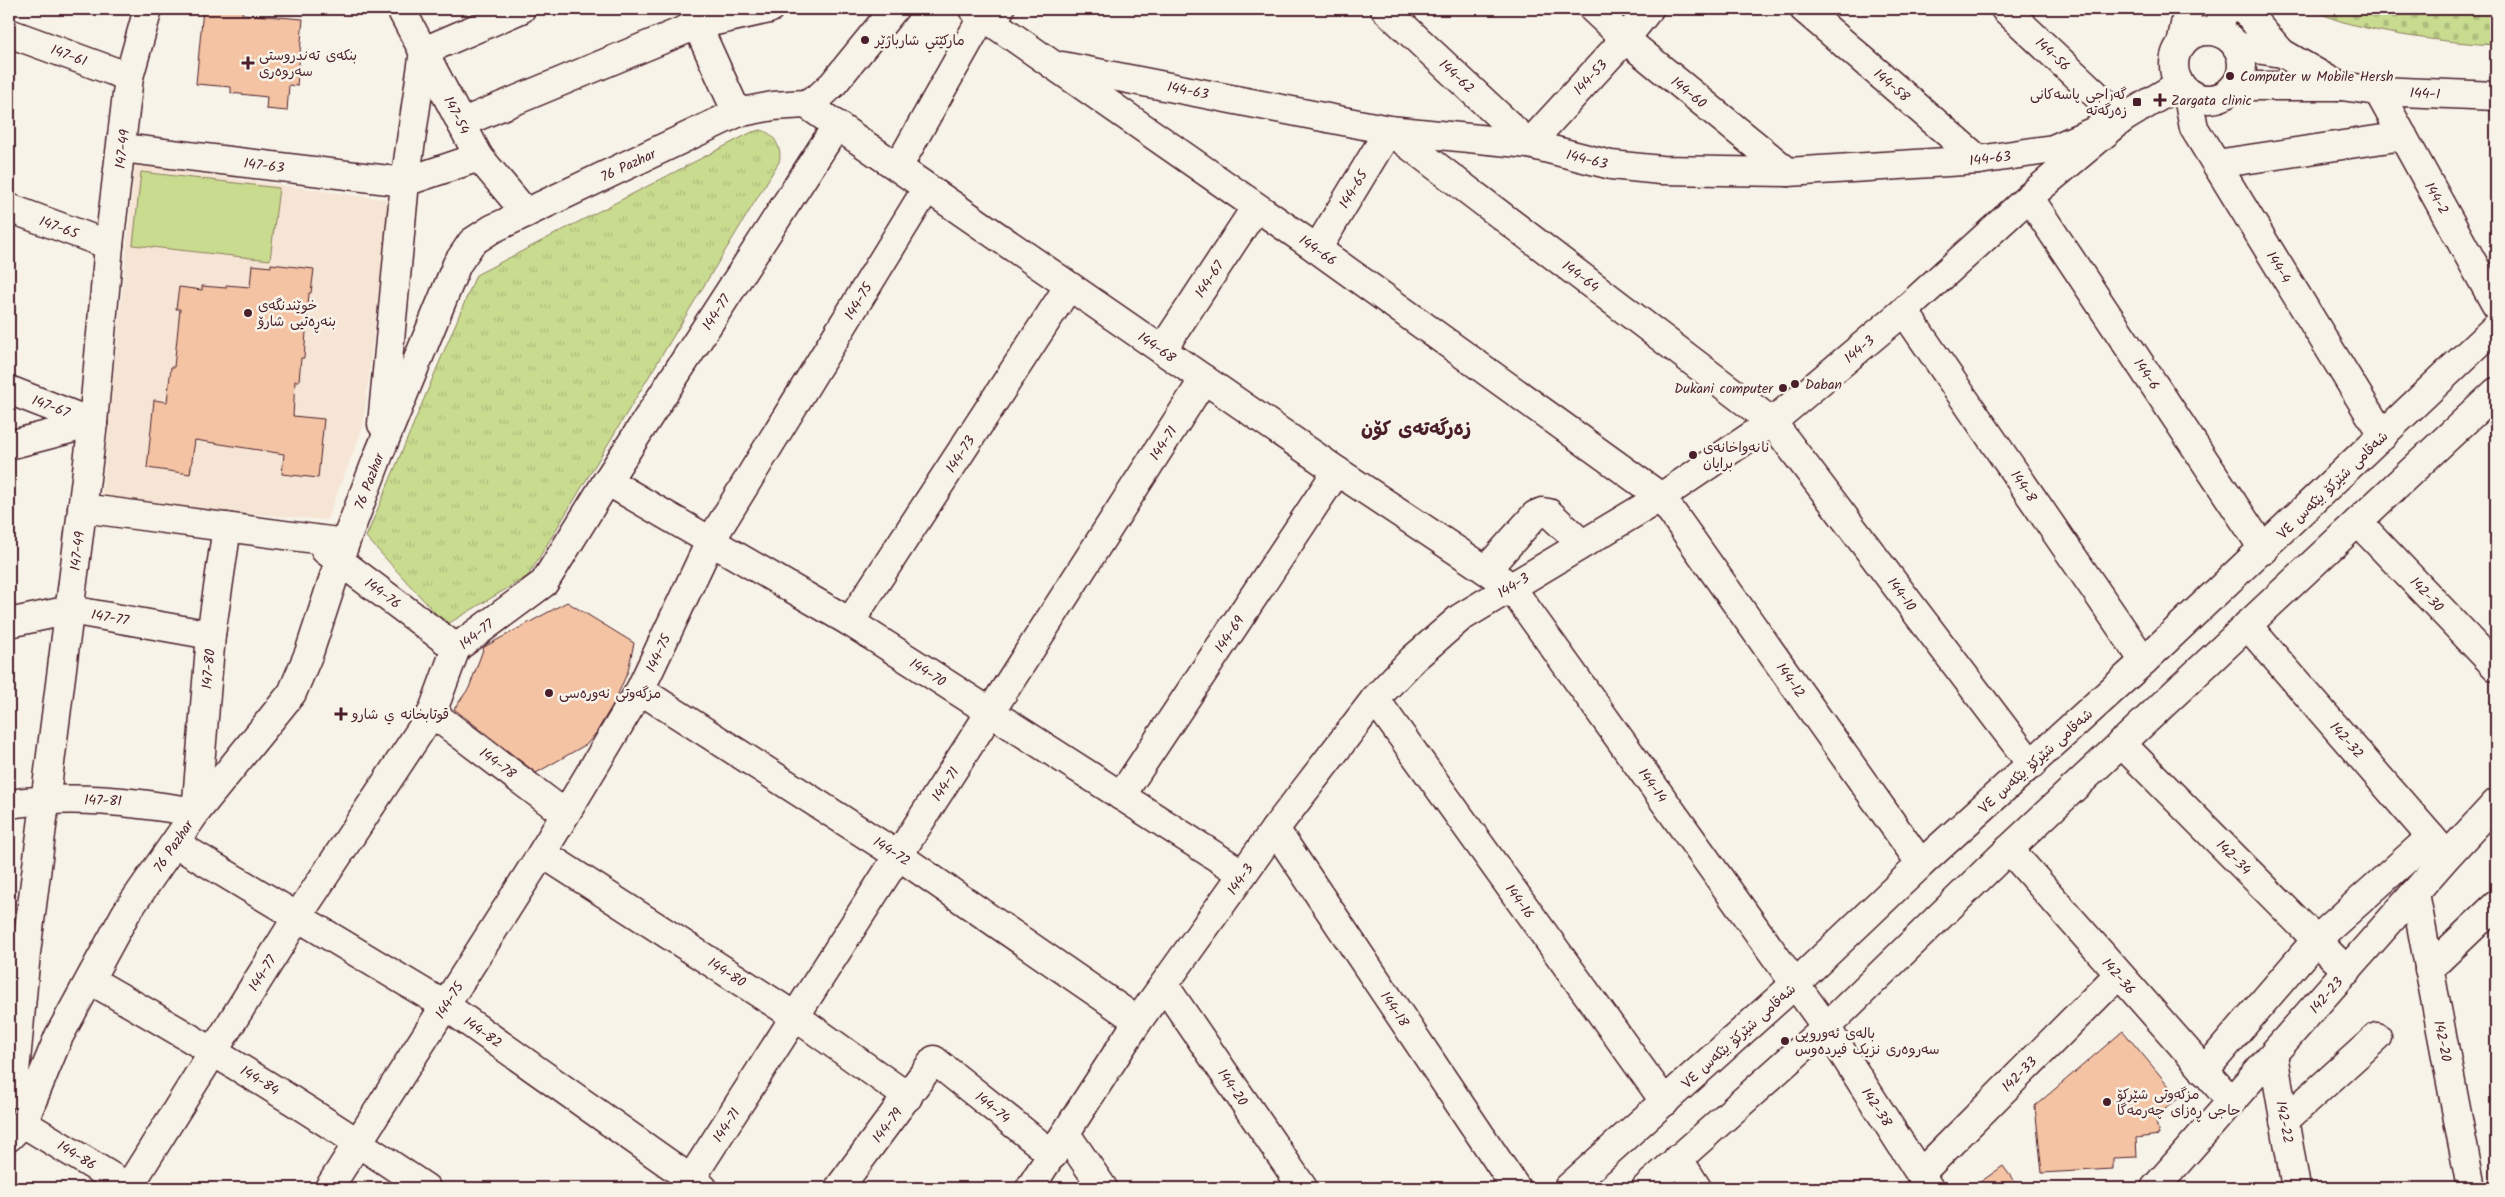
<svg xmlns="http://www.w3.org/2000/svg" width="2505" height="1197" viewBox="0 0 2505 1197" font-family="Kalam,'Playpen Sans Arabic',sans-serif">
<style>
.built{fill:#f6e5d4}
.grass{fill:#c9db8f;stroke:#8a7d5d}
.cemetery{fill:url(#cemetery-stones);stroke:#8a7d5d}
.park{fill:url(#park-tufts);stroke:#8a7d5d}
.building{fill:#f4c3a4;stroke:#4a1f2b}
.lines{fill:none;stroke-linecap:round;stroke-linejoin:round}
.minor-casing{stroke:#4a1f2b;stroke-width:31}
.minor{stroke:#f7f3e8;stroke-width:28}
.poi-dot{fill:#4a1f2b;stroke:#f7f3e8;stroke-width:2}
.labels{text-anchor:middle;stroke-width:5;stroke-linejoin:round;paint-order:stroke}
.poi-label{font-size:14px;fill:#4a1f2b;stroke:#f7f3e8;text-anchor:start}
.street-label{font-size:14px;fill:#4a1f2b;stroke:#f7f3e8}
.district-label{font-size:19px;font-weight:bold;fill:#4a1f2b;stroke:#f7f3e8}
</style>
<defs>
<pattern id="cemetery-stones" width="16" height="16" patternUnits="userSpaceOnUse" patternTransform="scale(1.25)"><rect width="16" height="16" fill="#c9db8f"/><path d="M2 7V4a2 2 0 0 1 4 0v3zM10 15v-3a2 2 0 0 1 4 0v3z" fill="#aebc7c"/></pattern>
<pattern id="park-tufts" width="24" height="20" patternUnits="userSpaceOnUse" patternTransform="scale(1.25)"><rect width="24" height="20" fill="#c9db8f"/><path d="M3 7l-1-3M5 7V3M7 7l1-3M15 17l-1-3M17 17v-4M19 17l1-3" fill="none" stroke="#aebc7c"/></pattern>
</defs>
<rect width="100%" height="100%" fill="#f7f3e8"/>
<filter id="ink" filterUnits="userSpaceOnUse"><feTurbulence type="fractalNoise" baseFrequency=".02" numOctaves="2"/><feDisplacementMap in="SourceGraphic" scale="10" xChannelSelector="R" yChannelSelector="G"/><feConvolveMatrix kernelMatrix="1 2 1 2 8 2 1 2 1" color-interpolation-filters="sRGB"/></filter>
<g filter="url(#ink)">
<path class="built" d="M135,165L389,200L363,427L327,520L101,502Z"/>
<path class="grass" d="M141,172L279,188L270,260L133,245Z"/>
<path class="cemetery" d="M2312,9H2496V45C2451,43 2350,32 2312,9Z"/>
<path class="park" d="M761,130C774,133 783,149 779,162L528,576L446,625L366,537L476,275L752,132Z"/>
<g class="building">
<path d="M203,9H243L242,14L303,19L297,86L289,85L287,111L266,109L267,97L231,93V87L196,84Z"/>
<path d="M271,264L314,269L311,293H309L304,358H301L299,381H295L293,416L324,419L318,478L282,474L284,454L195,440L190,474L147,468L154,400L167,402L171,367H174L180,309H176L179,287L202,290V286L226,288V285L250,287L252,265L271,267Z"/>
<path d="M567,602L634,643L628,671L615,701L596,733L587,744L536,773L454,709L469,688L484,647Z"/>
<path d="M2123,1031L2179,1098L2155,1117L2159,1135L2136,1138L2137,1157L2113,1158V1169L2042,1173L2035,1106Z"/>
<path d="M2003,1166L2019,1188H1972Z"/>
</g>
<g class="lines">
<defs>
<g id="minor">
<path d="M401,9L479,157L526,213"/>
<path d="M973,9L1317,249L1661,497L1921,864"/>
<path d="M1385,9L1529,144L1625,39L1649,9"/>
<path d="M1593,9L1625,39L1788,172"/>
<path d="M1804,9L1979,160"/>
<path d="M2243,9L2282,53"/>
<path d="M697,25L737,113"/>
<circle cx="2208" cy="65" r="34"/>
<path d="M9,33L129,77"/>
<path d="M2220,33L2222,9"/>
<path d="M2181,45L2188,9"/>
<path d="M2236,46L2282,53L2339,86"/>
<path d="M1062,66L1389,130L1529,144L1611,165L1661,170L1788,172L1979,160L2053,149L2122,119L2005,9"/>
<path d="M2235,86H2341L2378,91L2496,96"/>
<path d="M2378,91L2496,305"/>
<path d="M2187,92L2194,128L2383,436"/>
<path d="M806,104L1337,471L1510,586L1826,1027L1929,1188"/>
<path d="M461,123L697,25L769,9"/>
<path d="M122,148L405,182L479,157"/>
<path d="M2216,164L2403,136"/>
<path d="M898,167L983,16L1000,9"/>
<path d="M2029,197L2264,550"/>
<path d="M9,208L109,245"/>
<path d="M1317,249L1389,130L1772,422L2032,765"/>
<path d="M1904,311L2144,661"/>
<path d="M1162,350L1256,207"/>
<path d="M9,390L93,423"/>
<path d="M382,424L405,182L424,51L521,9"/>
<path d="M9,445L93,423"/>
<path d="M607,481L850,622L1243,874"/>
<path d="M82,508L345,543"/>
<path d="M2358,522L2496,667"/>
<path d="M325,550L456,648"/>
<path d="M1486,570L1535,515L1542,512L1549,513L1582,544"/>
<path d="M850,622L1069,286"/>
<path d="M9,623L70,610L211,635"/>
<path d="M2247,625L2443,851"/>
<path d="M640,690L899,856L1138,1021"/>
<path d="M1375,699L1665,1102"/>
<path d="M432,713L565,814"/>
<path d="M2121,743L2347,971"/>
<path d="M1121,796L1337,471"/>
<path d="M9,804C72,794 134,802 196,812L211,635L227,527"/>
<path d="M1275,829L1516,1188"/>
<path d="M176,844L446,1006L703,1188"/>
<path d="M2009,849L2232,1102"/>
<path d="M542,853L796,1017L908,1097"/>
<path d="M2415,893L2471,1188"/>
<path d="M2429,969L2496,905"/>
<path d="M90,980C205,1045 317,1114 426,1188"/>
<path d="M1164,985L1303,1188"/>
<path d="M2273,1055L2296,1188"/>
<path d="M2204,1071L2316,940L2431,837"/>
<path d="M9,1094L14,1083L26,953L93,423L109,245L129,77L148,9"/>
<path d="M2284,1121L2377,1037"/>
<path d="M23,1123L130,1188"/>
<path d="M1066,1134L1103,1188"/>
<path d="M9,1137L23,1123L59,1036L126,913L196,812L292,693L309,653L345,543L379,454L457,264L472,242L492,229L737,113L773,106L806,104L819,97L833,84L894,9"/>
<path d="M1678,1158L1697,1188"/>
<path d="M1920,1174L2118,975"/>
<path d="M128,1188L298,916L432,713L456,648L544,583L607,481L837,125"/>
<path d="M329,1188L542,853L640,690L710,542L927,188"/>
<path d="M685,1188L1204,379"/>
<path d="M839,1188L934,1060L1053,1155"/>
<path d="M1030,1188L1138,1021L1275,829L1375,699L1413,659L1460,618L1661,497L1772,422L1904,311L2029,197L2122,119L2180,84"/>
<path d="M1568,1188L1795,984L1921,864L2144,661L2496,327"/>
<path d="M1646,1188L1826,1027L2009,849L2496,392"/>
<path d="M2155,1188L2447,856L2496,803"/>
</g>
</defs>
<use href="#minor" class="minor-casing"/>
<use href="#minor" class="minor"/>
</g>
</g>
<g class="poi-dot">
<circle cx="865" cy="40" r="5"/>
<path d="M245.5 55.5h5v5h5v5h-5v5h-5v-5h-5v-5h5z"/>
<circle cx="2230" cy="76" r="5"/>
<path d="M2157.5 92.5h5v5h5v5h-5v5h-5v-5h-5v-5h5z"/>
<rect x="2132" y="97" width="10" height="10" rx="2.5"/>
<circle cx="248" cy="313" r="5"/>
<circle cx="1795" cy="384" r="5"/>
<circle cx="1783" cy="388" r="5"/>
<circle cx="1693" cy="455" r="5"/>
<circle cx="549" cy="693" r="5"/>
<path d="M338.5 706.5h5v5h5v5h-5v5h-5v-5h-5v-5h5z"/>
<circle cx="1785" cy="1041" r="5"/>
<circle cx="2107" cy="1102" r="5"/>
</g>
<g class="labels">
<g class="poi-label">
<text x="875" y="45">مارکێتي شارباژێر</text>
<text x="259" y="60">بنکەی تەندروستی<tspan x="259" dy="16">سەروەری</tspan></text>
<text x="2240" y="81">Computer w Mobile Hersh</text>
<text x="2127" y="99" text-anchor="end">گەراجی پاسەکانی<tspan x="2127" dy="16">زەرگەتە</tspan></text>
<text x="2171" y="105">Zargata clinic</text>
<text x="258" y="310">خوێندنگەی<tspan x="258" dy="16">بنەڕەتیی شارۆ</tspan></text>
<text x="1805" y="389">Daban</text>
<text x="1773" y="393" text-anchor="end">Dukani computer</text>
<text x="1703" y="452">نانەواخانەی<tspan x="1703" dy="16">برایان</tspan></text>
<text x="559" y="698">مزگەوتی نەورەسی</text>
<text x="352" y="719">قوتابخانه ي شارو</text>
<text x="1795" y="1038">بالەی ئەوروپی<tspan x="1795" dy="16">سەروەری نزیک فیردەوس</tspan></text>
<text x="2117" y="1099">مزگەوتی شێرکۆ<tspan x="2117" dy="16">حاجی ڕەزای چەرمەگا</tspan></text>
</g>
<g class="street-label">
<text transform="translate(2053 54) rotate(43)" y="5">144-56</text>
<text transform="translate(69 55) rotate(20)" y="5">147-61</text>
<text transform="translate(1457 76) rotate(43)" y="5">144-62</text>
<text transform="translate(1590 77) rotate(-47)" y="5">144-53</text>
<text transform="translate(1892 85) rotate(41)" y="5">144-58</text>
<text transform="translate(1188 90) rotate(11)" y="5">144-63</text>
<text transform="translate(1689 92) rotate(39)" y="5">144-60</text>
<text transform="translate(2425 93) rotate(3)" y="5">144-1</text>
<text transform="translate(457 115) rotate(63)" y="5">147-54</text>
<text transform="translate(122 149) rotate(-83)" y="5">147-49</text>
<text transform="translate(1990 158) rotate(-7)" y="5">144-63</text>
<text transform="translate(1587 159) rotate(14)" y="5">144-63</text>
<text transform="translate(264 165) rotate(7)" y="5">147-63</text>
<text transform="translate(628 165) rotate(-25)" y="5">76 Pazhar</text>
<text transform="translate(1353 189) rotate(-59)" y="5">144-65</text>
<text transform="translate(2437 198) rotate(61)" y="5">144-2</text>
<text transform="translate(59 227) rotate(20)" y="5">147-65</text>
<text transform="translate(1318 250) rotate(35)" y="5">144-66</text>
<text transform="translate(2279 267) rotate(59)" y="5">144-4</text>
<text transform="translate(1581 276) rotate(37)" y="5">144-64</text>
<text transform="translate(1209 279) rotate(-57)" y="5">144-67</text>
<text transform="translate(858 301) rotate(-59)" y="5">144-75</text>
<text transform="translate(716 312) rotate(-57)" y="5">144-77</text>
<text transform="translate(1157 347) rotate(35)" y="5">144-68</text>
<text transform="translate(1859 349) rotate(-40)" y="5">144-3</text>
<text transform="translate(2147 374) rotate(56)" y="5">144-6</text>
<text transform="translate(51 406) rotate(21)" y="5">147-67</text>
<text transform="translate(1163 443) rotate(-57)" y="5">144-71</text>
<text transform="translate(960 454) rotate(-57)" y="5">144-73</text>
<text transform="translate(369 481) rotate(-69)" y="5">76 Pazhar</text>
<text transform="translate(2332 485) rotate(-44)" y="5">شەقامی شێرکۆ بێکەس ٧٤</text>
<text transform="translate(2024 486) rotate(56)" y="5">144-8</text>
<text transform="translate(77 551) rotate(-83)" y="5">147-49</text>
<text transform="translate(1513 585) rotate(-32)" y="5">144-3</text>
<text transform="translate(383 593) rotate(37)" y="5">144-76</text>
<text transform="translate(1902 594) rotate(53)" y="5">144-10</text>
<text transform="translate(2427 594) rotate(47)" y="5">142-30</text>
<text transform="translate(110 617) rotate(10)" y="5">147-77</text>
<text transform="translate(476 634) rotate(-38)" y="5">144-77</text>
<text transform="translate(1229 634) rotate(-56)" y="5">144-69</text>
<text transform="translate(658 653) rotate(-65)" y="5">144-75</text>
<text transform="translate(208 669) rotate(-85)" y="5">147-80</text>
<text transform="translate(928 672) rotate(33)" y="5">144-70</text>
<text transform="translate(1791 680) rotate(55)" y="5">144-12</text>
<text transform="translate(2347 740) rotate(49)" y="5">142-32</text>
<text transform="translate(2035 761) rotate(-42)" y="5">شەقامی شێرکۆ بێکەس ٧٤</text>
<text transform="translate(498 763) rotate(37)" y="5">144-78</text>
<text transform="translate(945 784) rotate(-57)" y="5">144-71</text>
<text transform="translate(1653 785) rotate(54)" y="5">144-14</text>
<text transform="translate(103 800) rotate(2)" y="5">147-81</text>
<text transform="translate(173 846) rotate(-56)" y="5">76 Pazhar</text>
<text transform="translate(892 851) rotate(33)" y="5">144-72</text>
<text transform="translate(2234 857) rotate(45)" y="5">142-34</text>
<text transform="translate(1240 879) rotate(-55)" y="5">144-3</text>
<text transform="translate(1520 901) rotate(54)" y="5">144-16</text>
<text transform="translate(727 972) rotate(33)" y="5">144-80</text>
<text transform="translate(262 973) rotate(-58)" y="5">144-77</text>
<text transform="translate(2119 976) rotate(49)" y="5">142-36</text>
<text transform="translate(2326 995) rotate(-49)" y="5">142-23</text>
<text transform="translate(449 1000) rotate(-58)" y="5">144-75</text>
<text transform="translate(1395 1009) rotate(56)" y="5">144-18</text>
<text transform="translate(483 1032) rotate(35)" y="5">144-82</text>
<text transform="translate(1738 1036) rotate(-42)" y="5">شەقامی شێرکۆ بێکەس ٧٤</text>
<text transform="translate(2443 1041) rotate(79)" y="5">142-20</text>
<text transform="translate(2019 1074) rotate(-45)" y="5">142-33</text>
<text transform="translate(260 1080) rotate(32)" y="5">144-84</text>
<text transform="translate(1233 1087) rotate(56)" y="5">144-20</text>
<text transform="translate(993 1107) rotate(39)" y="5">144-74</text>
<text transform="translate(1877 1107) rotate(57)" y="5">142-38</text>
<text transform="translate(2285 1122) rotate(80)" y="5">142-22</text>
<text transform="translate(726 1125) rotate(-57)" y="5">144-71</text>
<text transform="translate(887 1125) rotate(-53)" y="5">144-79</text>
<text transform="translate(77 1155) rotate(32)" y="5">144-86</text>
</g>
<g class="district-label">
<text x="1416" y="435">زەرگەتەی کۆن</text>
</g>
</g>
<rect width="2505" height="1197" fill="none" stroke="#f7f3e8" stroke-width="30"/>
<rect x="15" y="15" width="2475" height="1167" fill="none" stroke="#4a1f2b" stroke-width="2" filter="url(#ink)"/>
</svg>
